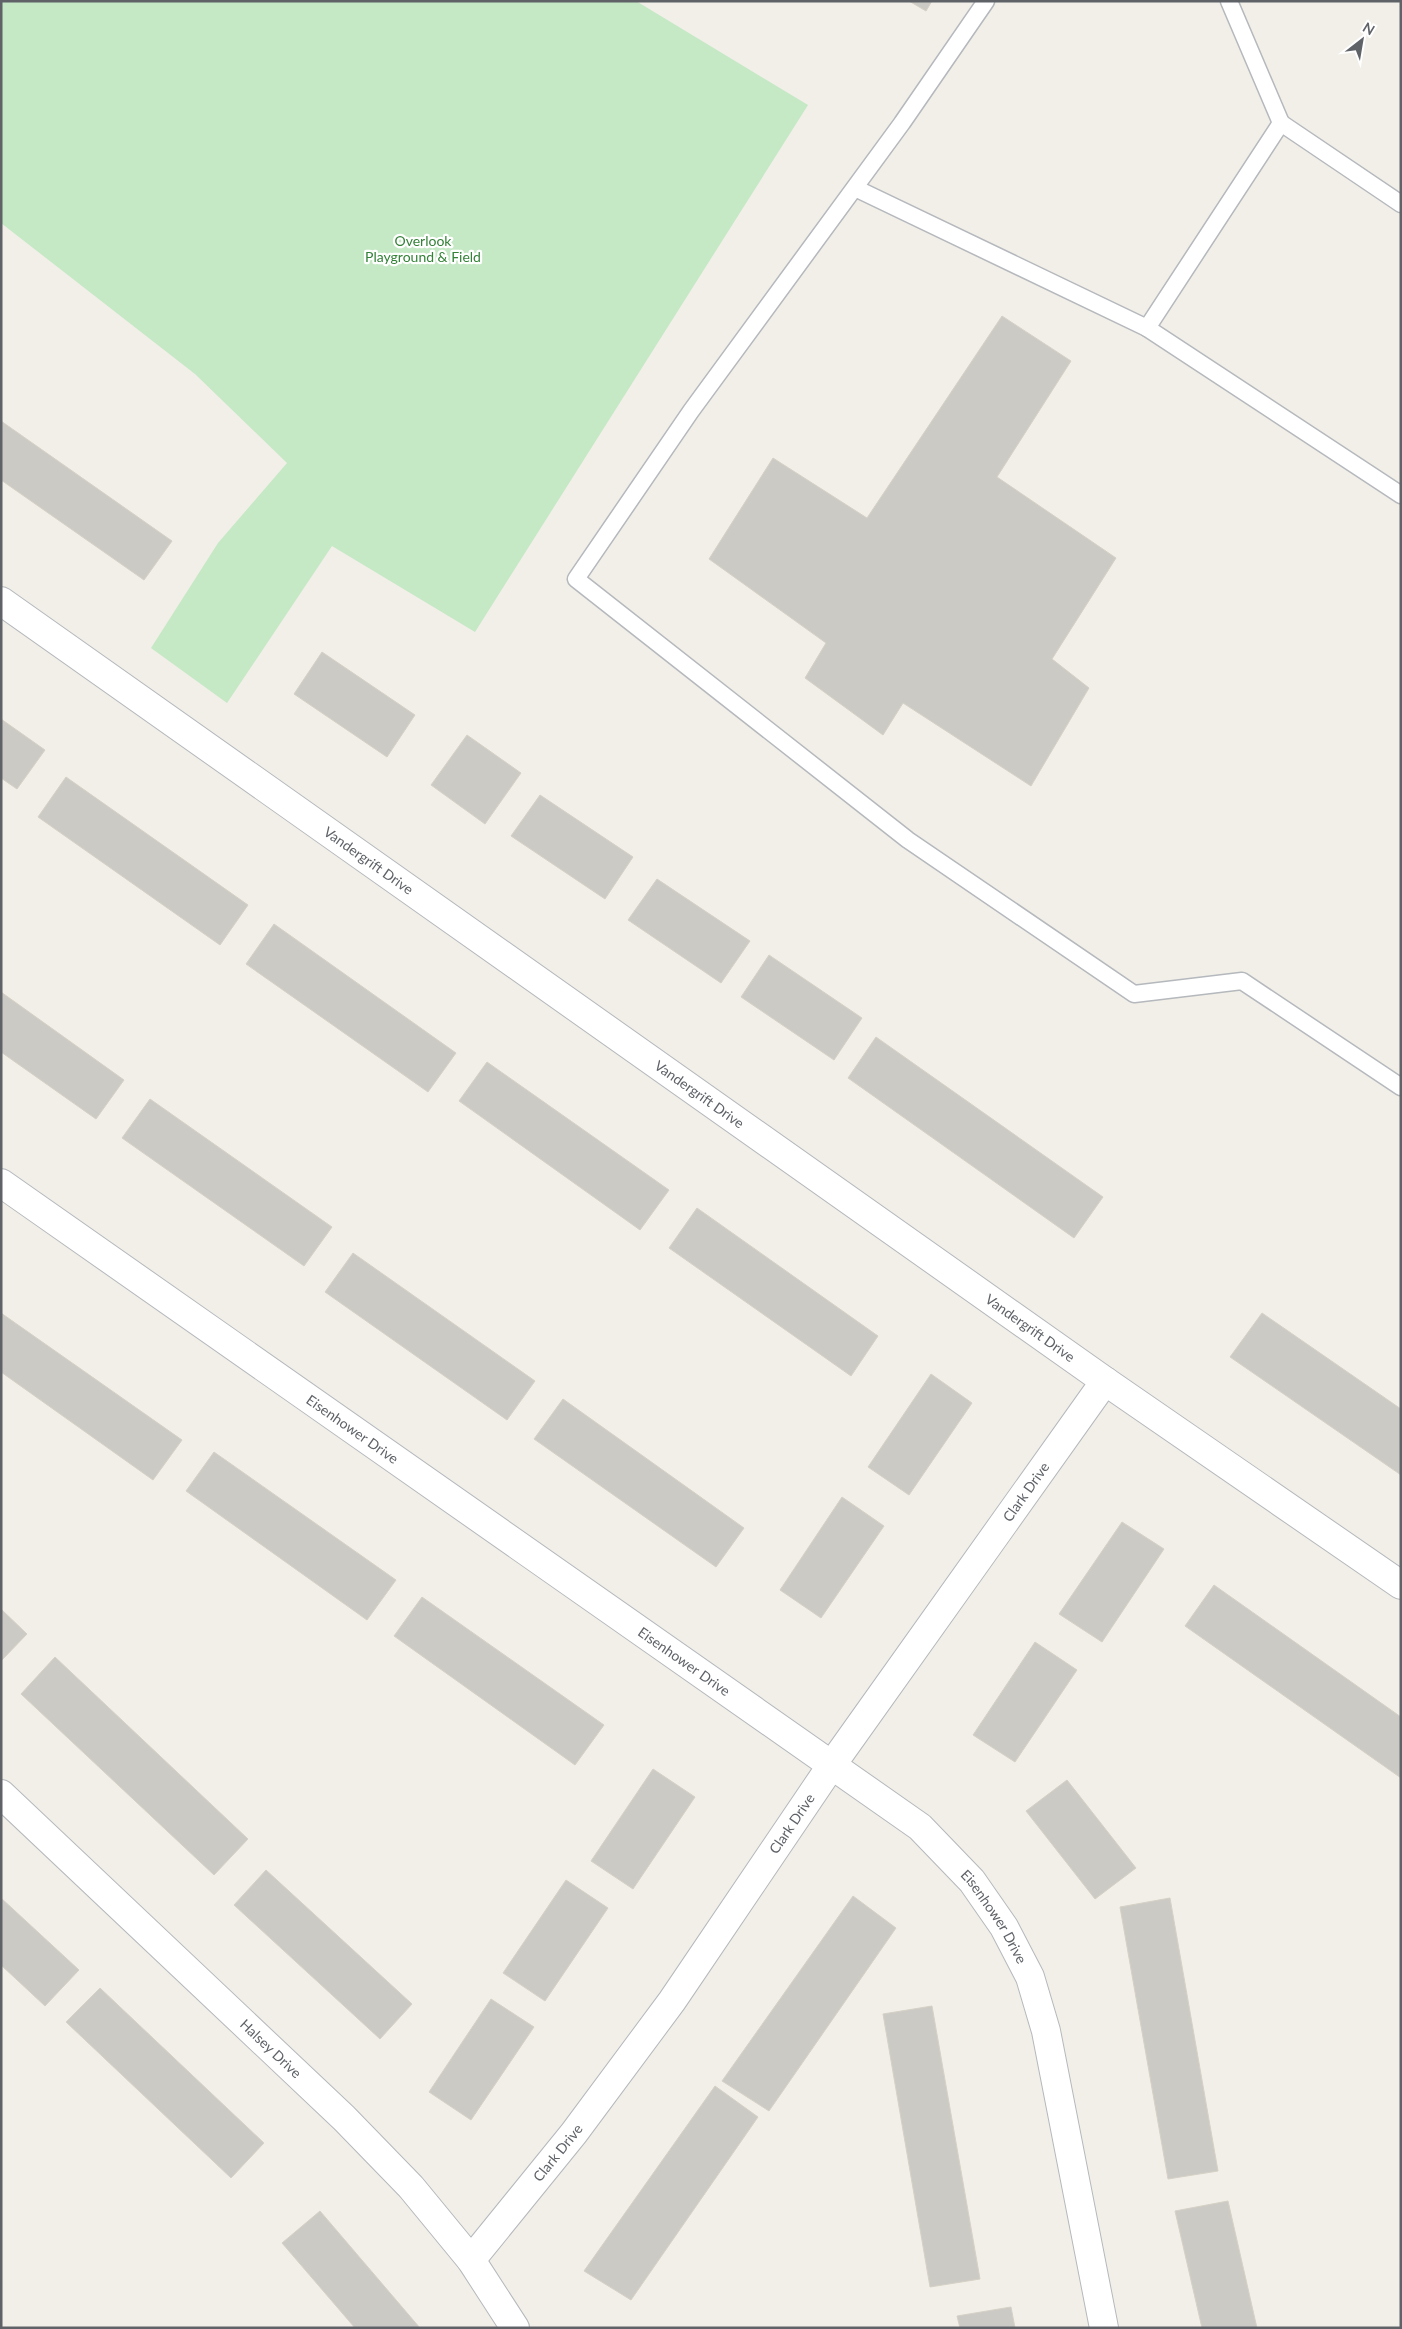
<svg xmlns="http://www.w3.org/2000/svg" width="1402" height="2329" viewBox="0 0 1402 2329" font-family="Lato,sans-serif">
<style>
.green{fill:#c5e8c5}
.building{fill:#cccac5;stroke:#d6d1c6}
.lines{fill:none;stroke-linecap:round;stroke-linejoin:round}
.lane-casing{stroke:#b5b8bc;stroke-width:19}
.street-casing{stroke:#b5b8bc;stroke-width:30}
.lane{stroke:#fff;stroke-width:16}
.street{stroke:#fff;stroke-width:28}
.labels{text-anchor:middle;stroke-width:4.5;stroke-linejoin:round;paint-order:stroke}
.park-label{font-size:14px;fill:#348238;stroke:#fff}
.street-label{font-size:14px;fill:#5f6368;stroke:#fff}
</style>
<rect width="100%" height="100%" fill="#f1efe8"/>
<path class="green" d="M1,1H636L808,105L475,632L332,546L227,703L151,648L218,543L287,463L195,374L1,223Z"/>
<g class="building">
<path d="M909,1H932L926,11Z"/>
<path d="M1002,316L1071,361L997,477L1116,558L1052,659L1089,688L1031,786L903,703L883,735L805,678L826,643L709,559L773,458L867,518Z"/>
<path d="M1,421L172,541L144,580L1,480Z"/>
<path d="M322,652L415,715L387,757L294,694Z"/>
<path d="M1,719L45,750L17,789L1,778Z"/>
<path d="M467,735L521,773L485,824L431,785Z"/>
<path d="M66,777L248,905L220,945L38,817Z"/>
<path d="M540,795L633,857L605,899L511,836Z"/>
<path d="M657,879L750,941L721,983L628,920Z"/>
<path d="M274,924L456,1053L428,1092L246,964Z"/>
<path d="M769,955L862,1018L834,1060L741,997Z"/>
<path d="M1,992L124,1080L96,1119L1,1052Z"/>
<path d="M876,1037L1103,1197L1074,1238L848,1078Z"/>
<path d="M487,1062L669,1190L640,1230L459,1101Z"/>
<path d="M150,1099L332,1227L304,1266L122,1138Z"/>
<path d="M697,1208L878,1336L851,1376L669,1248Z"/>
<path d="M353,1253L535,1381L507,1420L325,1292Z"/>
<path d="M1,1313L182,1440L153,1480L1,1372Z"/>
<path d="M1262,1313L1401,1409V1475L1230,1357Z"/>
<path d="M931,1374L972,1403L909,1495L868,1467Z"/>
<path d="M563,1399L744,1528L716,1567L534,1439Z"/>
<path d="M214,1452L396,1580L367,1620L186,1491Z"/>
<path d="M842,1497L884,1526L821,1618L780,1590Z"/>
<path d="M1122,1522L1164,1549L1102,1642L1059,1614Z"/>
<path d="M1214,1585L1401,1717V1778L1185,1626Z"/>
<path d="M422,1597L604,1725L575,1765L394,1636Z"/>
<path d="M1,1609L27,1634L1,1661Z"/>
<path d="M1035,1642L1077,1670L1015,1762L973,1735Z"/>
<path d="M55,1657L248,1839L214,1875L21,1694Z"/>
<path d="M653,1769L695,1797L633,1889L591,1861Z"/>
<path d="M1067,1780L1136,1868L1095,1899L1026,1811Z"/>
<path d="M266,1870L412,2004L380,2039L234,1905Z"/>
<path d="M566,1880L608,1908L545,2001L503,1973Z"/>
<path d="M853,1896L896,1928L769,2111L722,2081Z"/>
<path d="M1,1898L79,1970L45,2006L1,1965Z"/>
<path d="M1170,1898L1218,2171L1168,2179L1120,1907Z"/>
<path d="M100,1988L264,2143L231,2178L66,2022Z"/>
<path d="M491,1999L534,2027L471,2120L429,2092Z"/>
<path d="M932,2006L980,2279L930,2287L883,2014Z"/>
<path d="M715,2086L758,2117L631,2300L584,2271Z"/>
<path d="M1228,2201L1257,2328H1202L1175,2211Z"/>
<path d="M320,2211L420,2328H355L282,2243Z"/>
<path d="M1011,2307L1015,2328H960L957,2316Z"/>
</g>
<g class="lines">
<defs>
<g id="lane">
<path d="M986,1L902,123L691,411L576,579L908,840L1134,994L1242,981L1401,1087"/>
<path d="M1281,123L1401,204"/>
<path d="M855,188L1147,328L1401,495"/>
<path d="M1147,328L1281,123L1229,1"/>
</g>
<g id="street">
<path id="s1" d="M1,601L1105,1381L1401,1585"/>
<path id="s2" d="M1,1183L920,1827L972,1881L1004,1927L1030,1977L1046,2031L1104,2328"/>
<path id="s3" d="M1,1794L344,2118L411,2187L471,2260L515,2328"/>
<path id="s4" d="M471,2260L574,2133L672,2001L831,1766L1105,1381"/>
</g>
</defs>
<use href="#lane" class="lane-casing"/>
<use href="#street" class="street-casing"/>
<use href="#lane" class="lane"/>
<use href="#street" class="street"/>
</g>
<g class="labels">
<g class="park-label">
<text x="423" y="246">Overlook<tspan x="423" dy="16">Playground &amp; Field</tspan></text>
</g>
<g class="street-label">
<text dy="5" stroke="none"><textPath href="#s1" startOffset="450">Vandergrift Drive</textPath></text>
<text dy="5" stroke="none"><textPath href="#s1" startOffset="855">Vandergrift Drive</textPath></text>
<text dy="5" stroke="none"><textPath href="#s1" startOffset="1260">Vandergrift Drive</textPath></text>
<text dy="5" stroke="none"><textPath href="#s2" startOffset="429">Eisenhower Drive</textPath></text>
<text dy="5" stroke="none"><textPath href="#s4" startOffset="948">Clark Drive</textPath></text>
<text dy="5" stroke="none"><textPath href="#s2" startOffset="834">Eisenhower Drive</textPath></text>
<text dy="5" stroke="none"><textPath href="#s4" startOffset="542">Clark Drive</textPath></text>
<text dy="5" stroke="none"><textPath href="#s2" startOffset="1239">Eisenhower Drive</textPath></text>
<text dy="5" stroke="none"><textPath href="#s3" startOffset="371">Halsey Drive</textPath></text>
<text dy="5" stroke="none"><textPath href="#s4" startOffset="138">Clark Drive</textPath></text>
</g>
</g>
<rect width="1402" height="2329" fill="none" stroke="#5f6368" stroke-width="5"/>
<g transform="translate(1362 40) rotate(31)" stroke="#ffffff" stroke-width="4" paint-order="stroke">
<path d="M0-4L9 19L0 12L-9 19Z" fill="#5f6368"/>
<text y="-8" font-size="14" font-weight="bold" text-anchor="middle" fill="#5f6368">N</text>
</g>
</svg>
